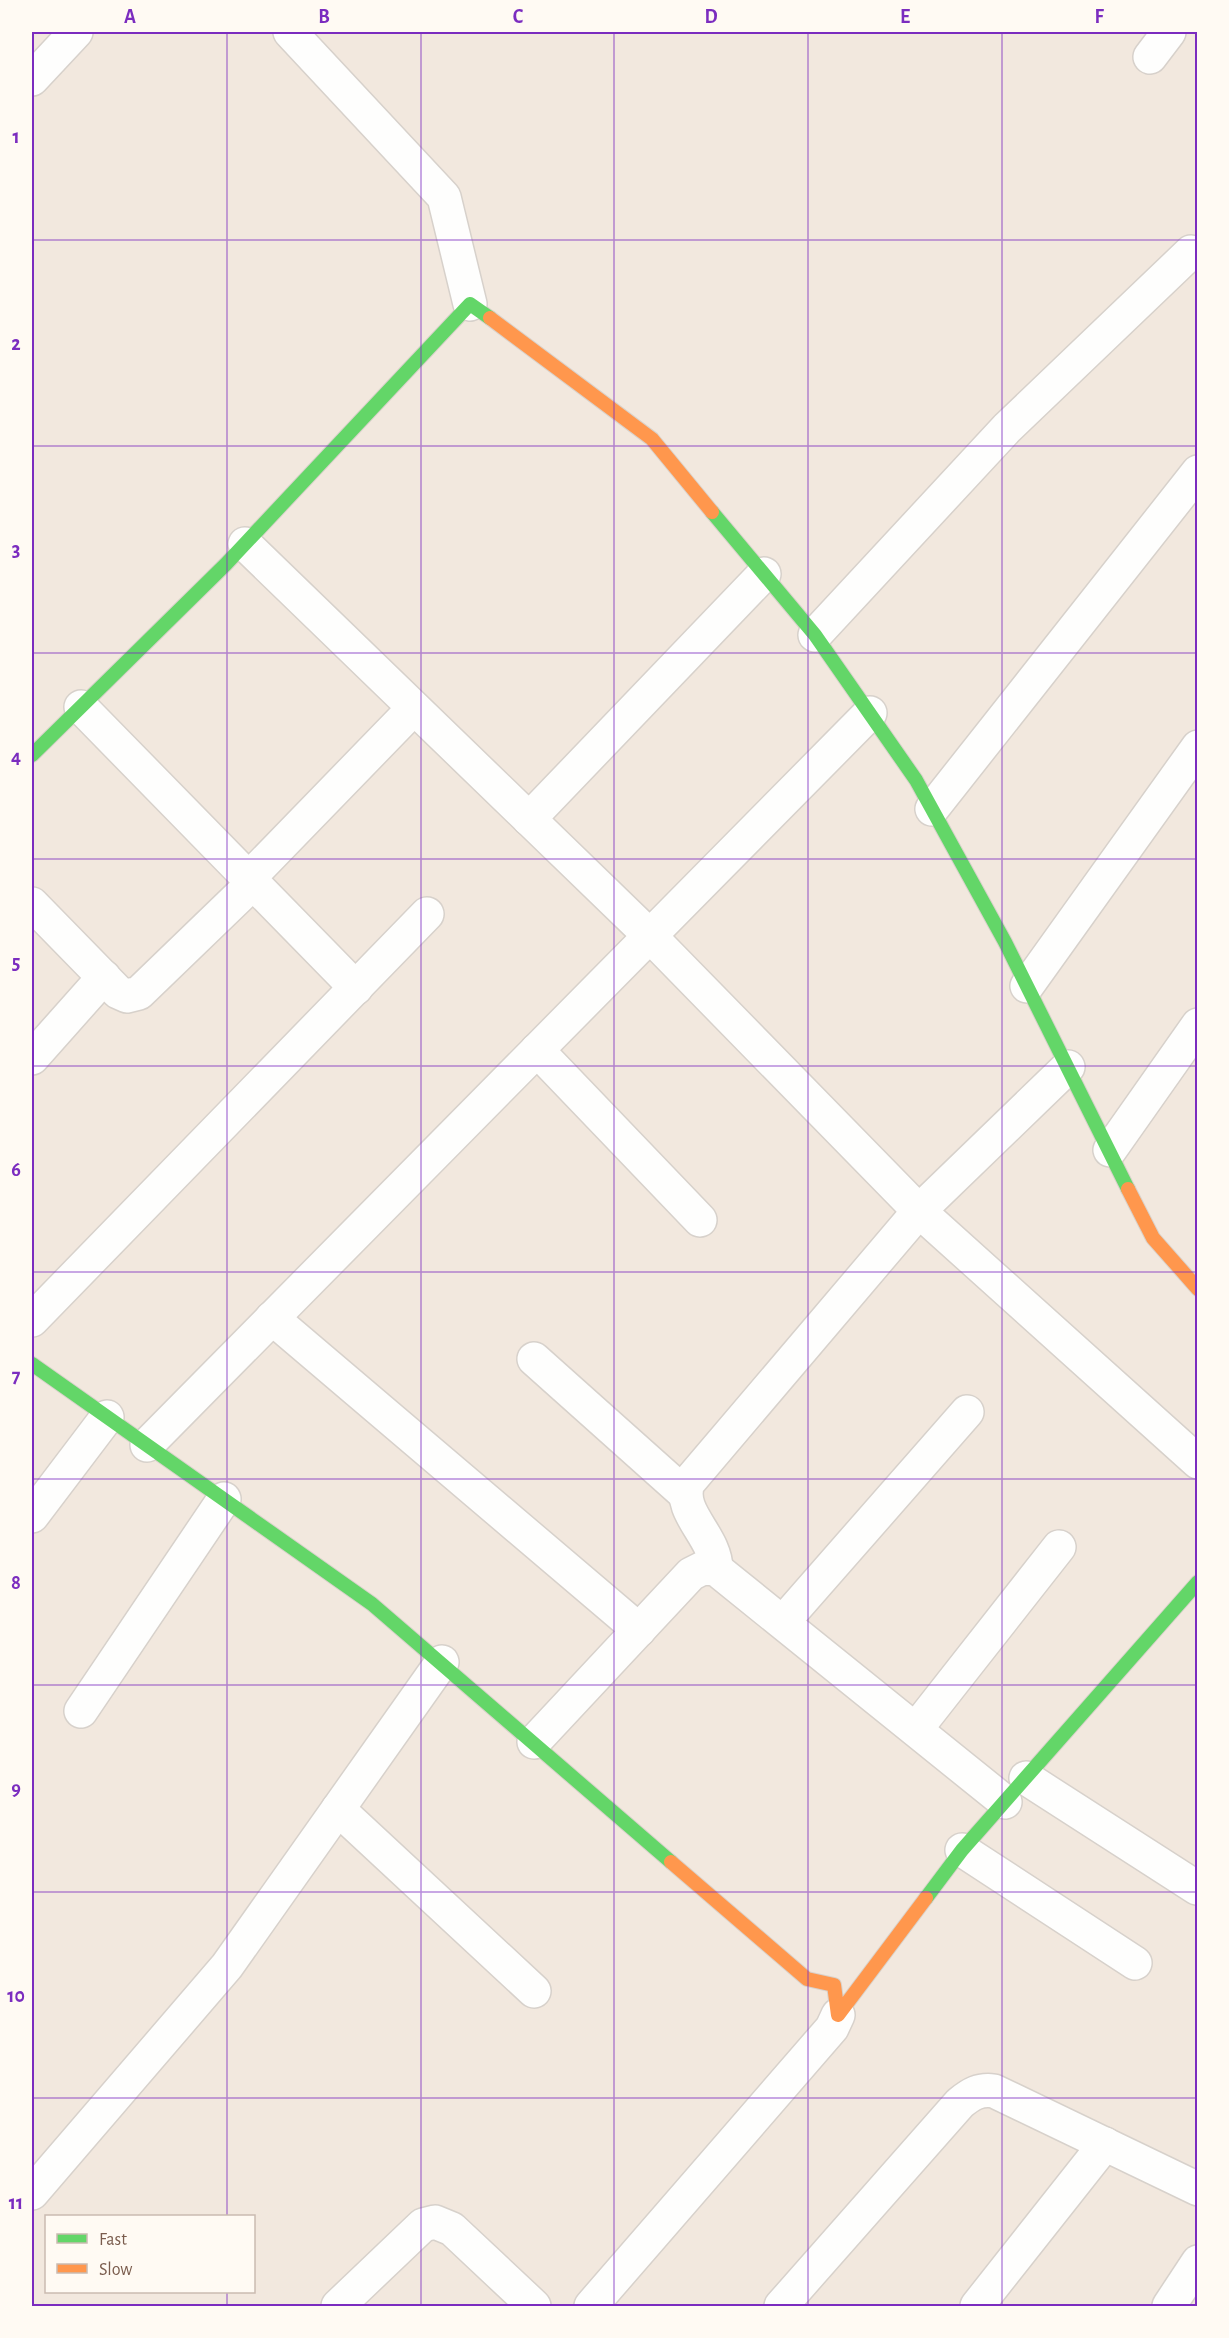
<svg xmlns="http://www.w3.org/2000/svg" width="1229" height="2338" viewBox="0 0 1229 2338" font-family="'Alegreya Sans',sans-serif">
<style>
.residential{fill:#f2e8de;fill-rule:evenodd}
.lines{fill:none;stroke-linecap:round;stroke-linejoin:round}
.street-casing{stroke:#d7d1cb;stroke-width:36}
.fast-casing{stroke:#d9d2cb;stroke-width:16}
.slow-casing{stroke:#d9d2cb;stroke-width:16}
.street{stroke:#fefefd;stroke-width:33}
.fast{stroke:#63d668;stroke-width:14}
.slow{stroke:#ff974d;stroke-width:14}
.grid{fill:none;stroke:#7b2cbf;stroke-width:1.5;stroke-opacity:0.55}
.neatline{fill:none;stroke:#7b2cbf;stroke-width:2}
.grid-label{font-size:20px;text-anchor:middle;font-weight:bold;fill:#7b2cbf}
</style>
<rect width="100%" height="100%" fill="#f9f5f0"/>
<path class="residential" d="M32,32H1197V2306H32ZM46,2216H254V2292H46Z"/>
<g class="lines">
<defs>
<g id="street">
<path d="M290,32L444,197L470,304"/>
<path d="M1150,57L1169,32"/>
<path d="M32,79L76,32"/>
<path d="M245,544L650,936L919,1211L1198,1462"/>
<path d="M815,635L1007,428L1191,252"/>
<path d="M81,707L356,988"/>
<path d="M932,809L1198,472"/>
<path d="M529,819L764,574"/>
<path d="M249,878L414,708"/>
<path d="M32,904L118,992L127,996L139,993L253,883"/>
<path d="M1027,986L1198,747"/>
<path d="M537,1050L700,1220"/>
<path d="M32,1058L104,977"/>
<path d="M1110,1150L1198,1025"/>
<path d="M272,1318L639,1630"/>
<path d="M32,1320L427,914"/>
<path d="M534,1359L684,1493"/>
<path d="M147,1445L870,713"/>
<path d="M32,1516L107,1417"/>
<path d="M716,1569C716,1536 677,1513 688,1483L919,1211L1068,1067"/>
<path d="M783,1622L967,1412"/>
<path d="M81,1711L224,1499"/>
<path d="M916,1729L1059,1547"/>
<path d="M534,1742L691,1574L703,1568L716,1569L1005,1802"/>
<path d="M1026,1778L1197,1888"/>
<path d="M338,1809L534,1991"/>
<path d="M962,1850L1135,1963"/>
<path d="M32,2193L227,1966L442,1662"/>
<path d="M338,2306L423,2225L435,2222L452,2229L534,2306"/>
<path d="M591,2306L832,2028L838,2015"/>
<path d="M781,2306L960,2103C971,2094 979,2089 994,2091L1198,2189"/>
<path d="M977,2306L1105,2144"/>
<path d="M1169,2306L1198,2262"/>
</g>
<g id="fast">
<path d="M712,512L815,635L916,780L1005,942L1128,1189"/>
<path d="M32,755L226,564L470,304L490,318"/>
<path d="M32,1364L372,1604L671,1862"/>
<path d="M926,1898L962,1850L1198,1582"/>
</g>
<g id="slow">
<path d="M490,318L652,439L712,512"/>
<path d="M1128,1189L1153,1238L1198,1289"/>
<path d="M671,1862L807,1979L834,1985L838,2015L926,1898"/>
</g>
</defs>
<use href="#street" class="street-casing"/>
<use href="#fast" class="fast-casing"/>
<use href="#slow" class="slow-casing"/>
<use href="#street" class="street"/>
<use href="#fast" class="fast"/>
<use href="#slow" class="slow"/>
</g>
<path class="grid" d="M227,32V2216M421,32V2306M614,32V2306M808,32V2306M1002,32V2306M32,240H1198M32,446H1198M32,653H1198M32,859H1198M32,1066H1198M32,1272H1198M32,1479H1198M32,1685H1198M32,1892H1198M32,2098H1198M227,2292V2306"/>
<rect width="1229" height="2338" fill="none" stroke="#fffaf3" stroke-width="66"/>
<rect x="45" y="2215" width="210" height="78" fill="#fffaf3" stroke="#cabbb1" stroke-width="1.5"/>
<rect x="57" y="2234" width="30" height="9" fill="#63d668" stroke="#cabbb1" stroke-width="1.5"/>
<text x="99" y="2245" font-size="18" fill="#7a5c4d">Fast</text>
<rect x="57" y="2264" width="30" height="9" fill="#ff974d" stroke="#cabbb1" stroke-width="1.5"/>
<text x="99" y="2275" font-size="18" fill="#7a5c4d">Slow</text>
<rect x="33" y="33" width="1163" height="2272" class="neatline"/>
<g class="grid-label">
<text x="130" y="23">A</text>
<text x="324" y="23">B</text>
<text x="518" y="23">C</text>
<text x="711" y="23">D</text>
<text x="905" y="23">E</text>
<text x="1099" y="23">F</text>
<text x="16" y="143">1</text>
<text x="16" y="350">2</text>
<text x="16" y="556">3</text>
<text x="16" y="763">4</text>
<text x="16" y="969">5</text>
<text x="16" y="1176">6</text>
<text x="16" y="1382">7</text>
<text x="16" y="1589">8</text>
<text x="16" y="1795">9</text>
<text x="16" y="2002">10</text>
<text x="16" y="2209">11</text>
</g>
</svg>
